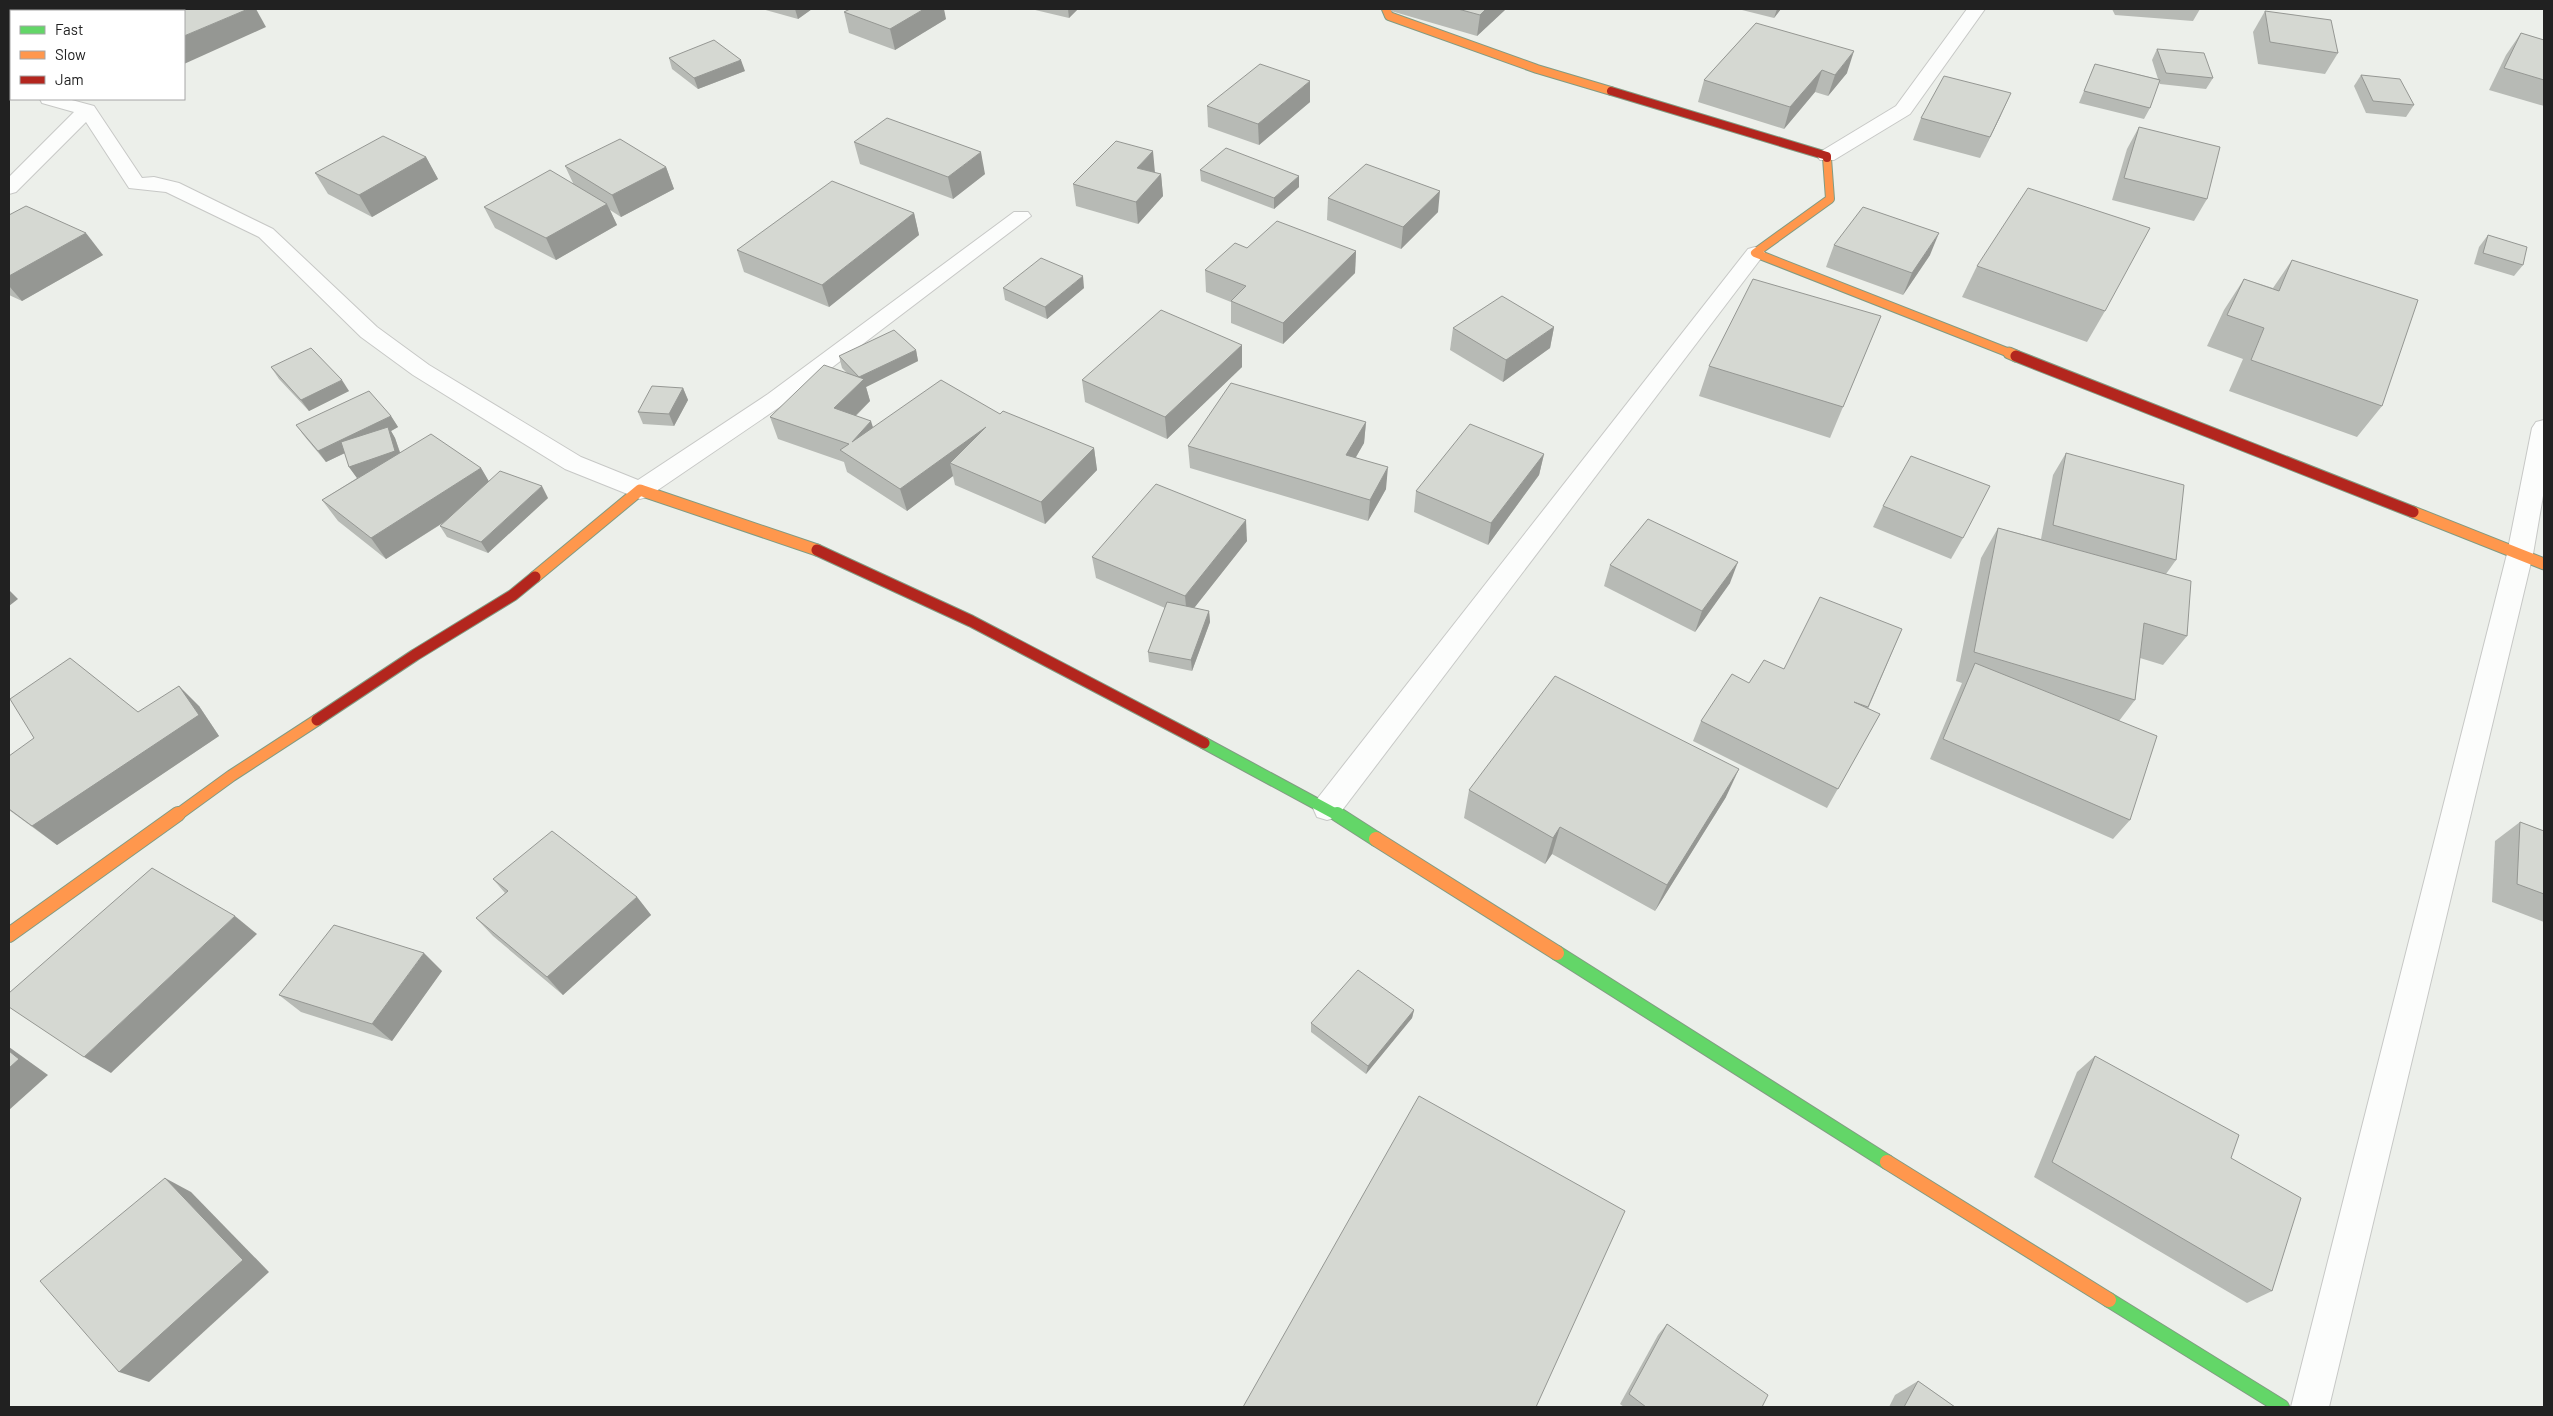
<svg xmlns="http://www.w3.org/2000/svg" width="2553" height="1416" viewBox="0 0 2553 1416" font-family="Barlow,sans-serif">
<style>
.lines{fill:none;stroke-linecap:round;stroke-linejoin:round}
.street-casing{stroke:#c7c8c6;stroke-width:2}
.fast-far1-casing{stroke:#819b82;stroke-width:13}
.fast-casing{stroke:#819b82;stroke-width:16}
.slow-far2-casing{stroke:#819b82;stroke-width:10}
.slow-far1-casing{stroke:#819b82;stroke-width:13}
.slow-casing{stroke:#819b82;stroke-width:16}
.jam-far1-casing{stroke:#819b82;stroke-width:10}
.jam-casing{stroke:#819b82;stroke-width:13}
.street{fill:#fcfdfc;fill-rule:evenodd}
.fast-far1{stroke:#63d668;stroke-width:11}
.fast{stroke:#63d668;stroke-width:14}
.slow-far2{stroke:#ff974d;stroke-width:8}
.slow-far1{stroke:#ff974d;stroke-width:11}
.slow{stroke:#ff974d;stroke-width:14}
.jam-far1{stroke:#b3261e;stroke-width:8}
.jam{stroke:#b3261e;stroke-width:11}
.wall{fill:#b7bab5}
.shaded-wall{fill:#959793}
.building{fill:#d5d8d2;stroke:#959793}
</style>
<rect width="100%" height="100%" fill="#ecefea"/>
<g class="lines">
<defs>
<g id="street">
<path d="M1967,9H1985L1910,114L1834,160H1820L1817,156L1820,152L1896,106Z"/>
<rect x="9" y="72" width="2" height="12"/>
<path d="M40,99H68L94,106L142,178L154,177L179,183L273,229L377,327L429,365L581,457L638,480L768,394L1014,212H1028L1031,216L784,404L649,496L640,499L565,469L413,375L361,337L259,237L166,192L129,188L86,122L16,192L9,194V177L74,112L42,103Z"/>
<path d="M1755,247L1762,249L1765,253L1762,257L1337,817L1327,820L1317,817L1313,808L1317,799L1748,249Z"/>
<path d="M2544,420V490L2533,554L2329,1407H2291L2507,554L2532,428L2536,422Z"/>
</g>
<path id="fast-far1" d="M1204,743L1339,816"/>
<g id="fast">
<path d="M1337,814L1376,839"/>
<path d="M1557,953L1887,1162"/>
<path d="M2109,1300L2282,1407"/>
</g>
<g id="slow-far2">
<path d="M1386,9L1389,16L1537,69L1611,91"/>
<path d="M1827,158L1830,199L1755,253L2012,354"/>
</g>
<g id="slow-far1">
<path d="M2009,353L2016,356"/>
<path d="M2413,512L2544,564"/>
<path d="M535,577L640,490L817,550"/>
<path d="M176,816L231,776L317,720"/>
</g>
<g id="slow">
<path d="M1376,839L1557,953"/>
<path d="M9,935L178,814"/>
<path d="M1887,1162L2109,1300"/>
</g>
<path id="jam-far1" d="M1611,91L1827,156V158"/>
<g id="jam">
<path d="M2016,356L2413,512"/>
<path d="M817,550L971,621L1204,743"/>
<path d="M317,720L415,655L513,595L535,577"/>
</g>
</defs>
<use href="#street" class="street-casing"/>
<use href="#fast-far1" class="fast-far1-casing"/>
<use href="#fast" class="fast-casing"/>
<use href="#slow-far2" class="slow-far2-casing"/>
<use href="#slow-far1" class="slow-far1-casing"/>
<use href="#slow" class="slow-casing"/>
<use href="#jam-far1" class="jam-far1-casing"/>
<use href="#jam" class="jam-casing"/>
<use href="#street" class="street"/>
<use href="#fast-far1" class="fast-far1"/>
<use href="#fast" class="fast"/>
<use href="#slow-far2" class="slow-far2"/>
<use href="#slow-far1" class="slow-far1"/>
<use href="#slow" class="slow"/>
<use href="#jam-far1" class="jam-far1"/>
<use href="#jam" class="jam"/>
</g>
<g class="wall">
<path d="M68,9H96L91,11H76Z"/>
<path d="M762,9H812L798,19Z"/>
<path d="M1031,9H1078L1069,18Z"/>
<path d="M1391,9H1506L1477,36L1391,11Z"/>
<path d="M1738,9H1781L1774,18Z"/>
<path d="M2112,9H2200L2193,21L2115,15Z"/>
<path d="M2265,11L2338,53L2325,74L2258,64L2253,32Z"/>
<path d="M844,12L946,19L895,50L849,33Z"/>
<path d="M1756,23L1847,73L1828,96L1815,92L1784,129L1698,102L1704,80Z"/>
<path d="M11,24V60L9,59V25Z"/>
<path d="M2521,33L2544,40V106L2489,90L2506,55Z"/>
<path d="M2157,49L2213,78L2206,89L2160,84L2159,82L2150,108L2144,119L2079,103L2095,64L2158,79L2152,60Z"/>
<path d="M669,58L745,71L698,89L672,69Z"/>
<path d="M2361,75L2414,105L2406,117L2366,113L2354,86Z"/>
<path d="M1310,102L1259,145L1208,127L1207,106Z"/>
<path d="M2001,115L1980,158L1913,140L1921,118Z"/>
<path d="M2139,127L2207,199L2194,221L2112,200L2127,149Z"/>
<path d="M854,142L985,174L953,199L860,164Z"/>
<path d="M426,157L438,179L372,217L328,194L315,173Z"/>
<path d="M565,166L666,167L674,189L621,217L610,210L617,225L556,260L495,228L484,207L573,183Z"/>
<path d="M1200,170L1299,187L1274,209L1201,181Z"/>
<path d="M1155,173L1161,174L1163,196L1138,224L1076,206L1073,184Z"/>
<path d="M1328,198L1438,212L1401,249L1327,220Z"/>
<path d="M914,213L919,235L829,307L744,272L737,250Z"/>
<path d="M9,215L103,255L22,301L9,295Z"/>
<path d="M2488,235L2523,265L2514,276L2474,264L2479,247Z"/>
<path d="M1834,245L1930,255L1903,295L1826,267Z"/>
<path d="M1247,248L1356,251L1355,273L1283,344L1231,323V302L1206,292L1205,270Z"/>
<path d="M2292,260L2382,406L2357,437L2229,391L2243,359L2207,346L2224,310L2244,279L2273,288Z"/>
<path d="M1977,266L2105,311L2087,342L1962,297Z"/>
<path d="M1003,288H1084L1047,319L1005,300Z"/>
<path d="M1881,316L1830,438L1699,396L1709,366Z"/>
<path d="M1554,327L1550,348L1503,382L1450,350L1453,328Z"/>
<path d="M1242,345V367L1167,439L1085,402L1082,380Z"/>
<path d="M916,350L918,361L866,387L870,401L856,416L873,427L1000,414L1094,448L1097,470L1045,524L955,485L953,476L907,511L847,472L844,462L778,439L770,417L848,374L842,368L839,356Z"/>
<path d="M271,367L349,391L309,411L279,379Z"/>
<path d="M683,388L688,400L674,426L643,424L638,412Z"/>
<path d="M391,416L398,427L391,431L395,438L400,452L481,468L489,482L548,498L488,553L447,537L440,526L443,523L386,559L338,521L322,500L357,478L349,467L345,453L326,462L305,437L296,425Z"/>
<path d="M1366,422L1364,443L1356,457L1386,489L1368,521L1190,468L1188,446Z"/>
<path d="M2066,453L2176,560L2166,574L2187,636L2163,665L2140,658L2135,700L2119,721L2130,820L2113,839L1930,759L1962,683L1956,681L1981,558L1998,528L2041,539L2053,475Z"/>
<path d="M1544,454L1539,475L1488,545L1414,512L1416,491Z"/>
<path d="M1883,506L1963,538L1951,559L1873,527Z"/>
<path d="M1247,541L1194,608L1209,611L1210,622L1192,671L1149,662L1148,652L1165,608L1096,578L1092,557Z"/>
<path d="M1610,565L1730,583L1695,632L1604,586Z"/>
<path d="M1902,629L1868,709L1880,714L1827,808L1693,741L1701,721L1784,669Z"/>
<path d="M199,706L219,736L57,845L9,810V756L138,712Z"/>
<path d="M1469,790L1726,797L1655,911L1552,854L1545,864L1464,818Z"/>
<path d="M2520,822L2544,831V922L2492,902L2495,841Z"/>
<path d="M493,879L637,897L651,915L563,995L493,936L476,918L505,893Z"/>
<path d="M442,971L392,1041L301,1012L279,995Z"/>
<path d="M1414,1010L1412,1018L1366,1074L1311,1032V1023Z"/>
<path d="M2095,1056L2231,1158L2272,1291L2247,1303L2034,1177L2077,1072Z"/>
<path d="M1667,1324L1762,1407H1624L1620,1404L1658,1335Z"/>
<path d="M1918,1381L1955,1407H1889L1895,1395Z"/>
</g>
<g class="shaded-wall">
<path d="M81,9H96L91,11H83Z"/>
<path d="M248,9H256L266,27L184,64V36Z"/>
<path d="M795,9H812L798,19Z"/>
<path d="M924,9H944L946,19L895,50L890,29Z"/>
<path d="M1068,9H1078L1069,18Z"/>
<path d="M1486,9H1506L1477,36L1480,15Z"/>
<path d="M1777,9H1781L1774,18Z"/>
<path d="M1854,51L1847,73L1828,96L1835,75Z"/>
<path d="M741,60L745,71L698,89L694,78Z"/>
<path d="M1822,70L1815,92L1784,129L1790,107Z"/>
<path d="M1310,81V102L1259,145L1258,124Z"/>
<path d="M2011,93L2001,115L1980,158L1990,137Z"/>
<path d="M1153,151L1155,173L1137,168Z"/>
<path d="M981,152L985,174L953,199L948,177Z"/>
<path d="M426,157L438,179L372,217L359,195Z"/>
<path d="M666,167L674,189L621,217L612,195Z"/>
<path d="M1161,174L1163,196L1138,224L1136,202Z"/>
<path d="M1299,176V187L1274,209V198Z"/>
<path d="M1440,191L1438,212L1401,249L1403,227Z"/>
<path d="M607,204L617,225L556,260L546,238Z"/>
<path d="M914,213L919,235L829,307L822,285Z"/>
<path d="M86,233L103,255L22,301L9,286V276Z"/>
<path d="M1939,233L1930,255L1903,295L1912,273Z"/>
<path d="M1356,251L1355,273L1283,344V323Z"/>
<path d="M1083,276L1084,288L1047,319L1045,307Z"/>
<path d="M1554,327L1550,348L1503,382L1506,360Z"/>
<path d="M1242,345V367L1167,439L1165,417Z"/>
<path d="M916,350L918,361L866,387L870,401L841,430L834,408L861,382L859,377Z"/>
<path d="M342,380L349,391L309,411L301,400Z"/>
<path d="M683,388L688,400L674,426L669,414Z"/>
<path d="M391,416L398,427L391,431L395,438L403,462L357,478L349,467L389,432L326,462L318,451Z"/>
<path d="M871,421L878,443L852,442Z"/>
<path d="M1366,422L1364,443L1345,476L1346,455Z"/>
<path d="M986,427L950,463L953,476L907,511L900,489Z"/>
<path d="M1094,448L1097,470L1045,524L1041,502Z"/>
<path d="M1544,454L1539,475L1488,545L1491,523Z"/>
<path d="M1388,467L1386,489L1368,521L1370,500Z"/>
<path d="M481,468L494,490L386,559L371,538Z"/>
<path d="M542,486L548,498L488,553L481,542Z"/>
<path d="M1246,520L1247,541L1187,617L1185,596Z"/>
<path d="M1738,562L1730,583L1695,632L1702,611Z"/>
<path d="M9,590L18,599L9,606Z"/>
<path d="M1209,611L1210,622L1192,671L1191,660Z"/>
<path d="M179,686L199,706L219,736L57,845L32,826Z"/>
<path d="M1739,769L1726,797L1655,911L1667,885Z"/>
<path d="M1560,827L1552,854L1545,864L1553,838Z"/>
<path d="M637,897L651,915L563,995L547,977Z"/>
<path d="M235,916L257,934L111,1073L84,1057Z"/>
<path d="M424,953L442,971L392,1041L372,1024Z"/>
<path d="M1414,1010L1412,1018L1366,1074L1368,1066Z"/>
<path d="M9,1047L48,1075L9,1110Z"/>
<path d="M165,1178L191,1192L269,1272L149,1382L119,1372Z"/>
</g>
<g class="building">
<path d="M44,9H45L51,11H39Z"/>
<path d="M174,9H248L184,36V11H168Z"/>
<path d="M850,9H924L890,29L844,12Z"/>
<path d="M1458,9H1486L1480,15Z"/>
<path d="M2265,11L2331,20L2338,53L2270,42Z"/>
<path d="M1756,23L1854,51L1835,75L1822,70L1790,107L1704,80Z"/>
<path d="M11,24V45L9,44V25Z"/>
<path d="M2521,33L2544,40V80L2504,68Z"/>
<path d="M714,40L741,60L694,78L669,58Z"/>
<path d="M2157,49L2204,53L2213,78L2166,73Z"/>
<path d="M1260,64L1310,81L1258,124L1207,106Z"/>
<path d="M2095,64L2160,80L2150,108L2084,91Z"/>
<path d="M2361,75L2400,79L2414,105L2373,101Z"/>
<path d="M1944,76L2011,93L1990,137L1921,118Z"/>
<path d="M887,118L981,152L948,177L854,142Z"/>
<path d="M2139,127L2220,147L2207,199L2124,178Z"/>
<path d="M383,136L426,157L359,195L315,173Z"/>
<path d="M620,139L666,167L612,195L565,166Z"/>
<path d="M1116,141L1153,151L1137,168L1161,174L1136,202L1073,184Z"/>
<path d="M1226,148L1299,176L1274,198L1200,170Z"/>
<path d="M1366,164L1440,191L1403,227L1328,198Z"/>
<path d="M550,170L607,204L546,238L484,207Z"/>
<path d="M832,181L914,213L822,285L737,250Z"/>
<path d="M2028,188L2150,228L2105,311L1977,266Z"/>
<path d="M26,206L86,233L9,276V215Z"/>
<path d="M1863,207L1939,233L1912,273L1834,245Z"/>
<path d="M1277,221L1356,251L1283,323L1231,301L1246,286L1205,270L1235,243L1247,248Z"/>
<path d="M2488,235L2527,247L2523,265L2483,253Z"/>
<path d="M1041,258L1083,276L1045,307L1003,288Z"/>
<path d="M2292,260L2418,300L2382,406L2251,360L2264,328L2227,315L2244,279L2279,291Z"/>
<path d="M1753,279L1881,316L1843,407L1709,366Z"/>
<path d="M1502,296L1554,327L1506,360L1453,328Z"/>
<path d="M1161,310L1242,345L1165,417L1082,380Z"/>
<path d="M894,330L916,350L859,377L839,356Z"/>
<path d="M311,348L342,380L301,400L271,367Z"/>
<path d="M824,365L864,379L834,408L871,421L852,442L941,380L1000,414L1003,411L1094,448L1041,502L950,463L986,427L900,489L840,450L849,444L770,417Z"/>
<path d="M1231,383L1366,422L1346,455L1388,467L1370,500L1188,446Z"/>
<path d="M652,386L683,388L669,414L638,412Z"/>
<path d="M369,391L391,416L318,451L296,425Z"/>
<path d="M1470,424L1544,454L1491,523L1416,491Z"/>
<path d="M388,427L395,451L349,467L341,442Z"/>
<path d="M431,434L481,468L371,538L322,500Z"/>
<path d="M2066,453L2184,485L2176,560L2053,525Z"/>
<path d="M1911,456L1990,486L1963,538L1883,506Z"/>
<path d="M500,471L542,486L481,542L440,526Z"/>
<path d="M1156,484L1246,520L1185,596L1092,557Z"/>
<path d="M1648,519L1738,562L1702,611L1610,565Z"/>
<path d="M1998,528L2191,581L2187,636L2144,623L2135,700L1974,652Z"/>
<path d="M1820,597L1902,629L1868,707L1854,702L1880,714L1838,789L1701,721L1732,674L1749,683L1764,660L1784,669Z"/>
<path d="M1167,602L1209,611L1191,660L1148,652Z"/>
<path d="M70,658L138,712L179,686L199,715L32,826L9,809V756L34,738L10,699Z"/>
<path d="M1975,663L2157,736L2130,820L1943,739Z"/>
<path d="M1555,676L1739,769L1667,885L1560,827L1553,838L1469,790Z"/>
<path d="M2520,822L2544,831V894L2517,884Z"/>
<path d="M552,831L637,897L547,977L476,918L508,891L493,879Z"/>
<path d="M152,868L235,916L84,1057L9,1007V993Z"/>
<path d="M334,925L424,953L372,1024L279,995Z"/>
<path d="M1358,970L1414,1010L1368,1066L1311,1023Z"/>
<path d="M9,1051L19,1059L9,1068Z"/>
<path d="M2095,1056L2239,1135L2231,1158L2301,1198L2272,1291L2052,1162Z"/>
<path d="M1419,1096L1625,1211L1536,1407H1243Z"/>
<path d="M165,1178L243,1260L119,1372L40,1281Z"/>
<path d="M1667,1324L1768,1395L1762,1407H1646L1629,1394Z"/>
<path d="M1918,1381L1955,1407H1904Z"/>
</g>
<rect width="2553" height="1416" fill="none" stroke="#212121" stroke-width="20"/>
<rect x="10" y="10" width="175" height="90" fill="#ffffff" stroke="#a6a6a6"/>
<rect x="20" y="26" width="25" height="8" fill="#63d668" stroke="#a6a6a6"/>
<text x="55" y="35" font-size="15" fill="#212121">Fast</text>
<rect x="20" y="51" width="25" height="8" fill="#ff974d" stroke="#a6a6a6"/>
<text x="55" y="60" font-size="15" fill="#212121">Slow</text>
<rect x="20" y="76" width="25" height="8" fill="#b3261e" stroke="#a6a6a6"/>
<text x="55" y="85" font-size="15" fill="#212121">Jam</text>
</svg>
